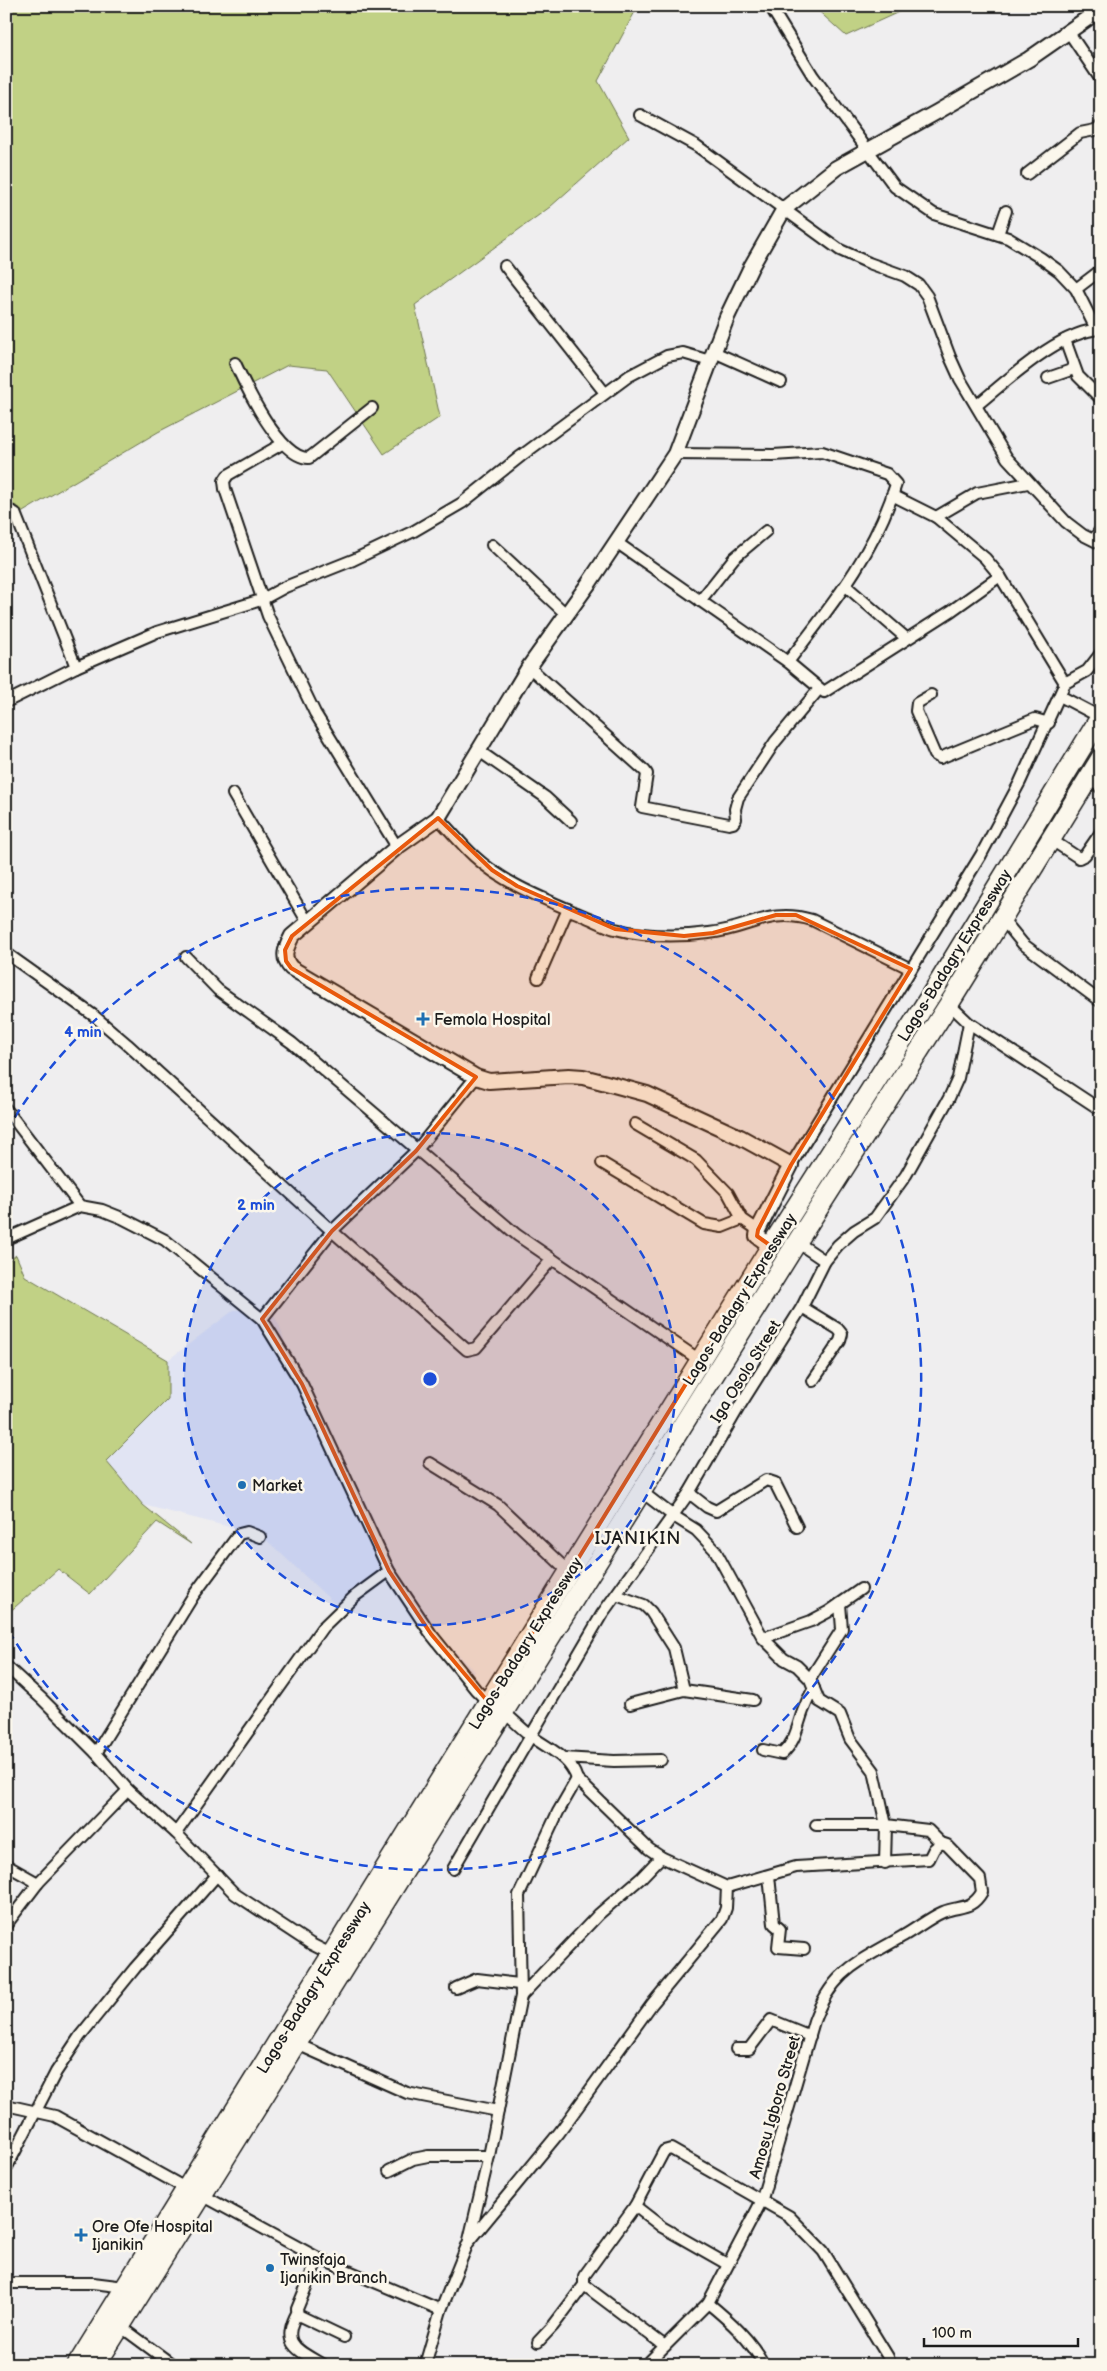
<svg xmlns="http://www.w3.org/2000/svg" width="1107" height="2371" viewBox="0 0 1107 2371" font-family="'Balsamiq Sans',sans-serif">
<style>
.built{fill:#e1e4f3}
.green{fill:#c1d185;stroke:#6e7650}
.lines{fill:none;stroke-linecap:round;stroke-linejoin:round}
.street-casing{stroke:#1c1c1c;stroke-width:14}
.secondary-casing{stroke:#1c1c1c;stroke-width:18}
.highway-casing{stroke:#1c1c1c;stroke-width:22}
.street{stroke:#fbf7ec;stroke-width:10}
.secondary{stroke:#fbf7ec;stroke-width:14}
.highway{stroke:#fbf7ec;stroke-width:19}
.marked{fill:#e8590c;fill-opacity:0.2;stroke:#e8590c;stroke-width:4;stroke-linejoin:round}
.ring{fill:none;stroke:#1d4ed8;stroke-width:2.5;stroke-dasharray:9 6}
.poi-dot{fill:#1f6fb2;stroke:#fbf7ec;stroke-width:2}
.labels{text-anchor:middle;stroke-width:5;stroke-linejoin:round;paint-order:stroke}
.street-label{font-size:16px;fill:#1c1c1c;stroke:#fbf7ec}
.poi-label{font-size:16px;fill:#1c1c1c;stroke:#fbf7ec;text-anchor:start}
.quarter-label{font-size:19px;letter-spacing:1px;fill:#1c1c1c;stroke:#fbf7ec}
.centre{fill:#1d4ed8;stroke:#fbf7ec;stroke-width:2.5}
.ring-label{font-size:15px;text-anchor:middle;font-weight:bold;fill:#1d4ed8;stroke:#fbf7ec;stroke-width:5;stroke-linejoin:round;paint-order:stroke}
</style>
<rect width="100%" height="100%" fill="#efeeef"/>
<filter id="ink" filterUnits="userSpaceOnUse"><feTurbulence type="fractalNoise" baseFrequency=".02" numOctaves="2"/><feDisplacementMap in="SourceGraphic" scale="10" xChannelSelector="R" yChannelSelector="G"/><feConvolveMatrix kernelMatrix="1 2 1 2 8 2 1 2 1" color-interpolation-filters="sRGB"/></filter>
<g filter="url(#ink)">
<path class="built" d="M234,1310L272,1311L280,1327L287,1349L307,1380L337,1447L364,1499L374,1521L379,1547L395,1565L398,1577L430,1627L475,1671L468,1685L395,1580H386L347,1607L308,1654L335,1604L261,1535L143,1505L106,1461L168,1399V1360Z"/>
<g class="green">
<path d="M6,6H638L598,81L629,137L550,207L415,305L440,417L384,454L327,369L288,365L158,432L6,522Z"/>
<path d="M813,6H912L846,36Z"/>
<path d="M16,1255L25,1276L168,1360V1399L106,1461L143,1505L191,1544L157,1522L90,1594L58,1569L6,1615V1263Z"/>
</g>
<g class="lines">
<defs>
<g id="street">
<path d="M770,6L813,76L895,187L934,214L1008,238L1041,258L1059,271L1076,289L1096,329"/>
<path d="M1068,31L1101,80"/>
<path d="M640,115L697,146L840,250L869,263L905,276L919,285L927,296L950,357L960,379L1007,458L1066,522L1083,535L1101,544"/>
<path d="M1027,174L1080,133L1095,130L1101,126"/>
<path d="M998,234L1006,211"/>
<path d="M505,266L605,393"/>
<path d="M1076,289L1101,270"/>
<path d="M1065,340L1078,376L1101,399"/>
<path d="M714,352L781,382"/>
<path d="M235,363C246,387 280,459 309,458L372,408"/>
<path d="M1048,378L1074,369"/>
<path d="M977,405C1009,379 1059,331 1101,329"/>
<path d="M282,444L228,475L224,481L225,489L268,616L315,713L397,847"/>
<path d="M675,454L773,455L822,452L887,474L896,484C875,553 831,606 788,662"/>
<path d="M892,495L936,517L985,558L1000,576L1065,683"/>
<path d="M6,509L15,513L76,667"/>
<path d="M936,517L977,493L1028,483"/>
<path d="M1094,539L1101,529"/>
<path d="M616,542L788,662L824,692L951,611L1000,576"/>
<path d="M492,545L567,615"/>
<path d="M846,586L906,638"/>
<path d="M700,601L734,558L766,531"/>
<path d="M529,667L645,771L647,774L642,807L729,824L733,823L736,819L735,809L738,798L775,742L819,689"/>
<path d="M931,695L917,703L916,711L935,755L940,758L1035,719L1049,723"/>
<path d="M1060,696L1100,717"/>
<path d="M6,702L76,667L157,632L261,600L285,587L353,560L414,531L462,503L521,456L629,376L667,356L683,353L710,361"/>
<path d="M479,751L545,797L571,821"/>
<path d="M1089,778L1101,788"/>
<path d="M233,794L308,923"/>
<path d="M438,818C450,830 462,845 474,856C504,884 547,900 584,916C594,920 605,926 615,929C646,937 678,937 709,933C750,929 769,907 812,920L911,969"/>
<path d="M1050,839L1079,858L1085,855L1101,832"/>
<path d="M1001,917L1023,944L1101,1002"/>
<path d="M6,953L93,1015L127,1044L332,1231L467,1350L476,1348L552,1259"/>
<path d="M186,957L218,990L292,1043L517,1235L701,1361"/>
<path d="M538,978L568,909"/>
<path d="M949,1004L969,1023L1101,1110"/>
<path d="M6,1109L80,1206L102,1210L122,1218L165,1240L262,1319L302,1384L389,1571L431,1634L476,1690L489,1703"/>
<path d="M635,1124L696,1160L728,1193L742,1219L758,1230"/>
<path d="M602,1163L704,1224L722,1227L742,1219"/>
<path d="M791,1165L981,855L1020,782L1065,683L1087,671L1101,653"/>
<path d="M6,1239L80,1206"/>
<path d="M797,1242L825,1261"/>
<path d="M802,1307L838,1329L842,1334L840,1341L813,1381"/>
<path d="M262,1319L332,1231L416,1151L476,1077"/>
<path d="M430,1463L498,1505L569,1572"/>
<path d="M642,1492L672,1515L696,1530L715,1550L763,1638L784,1659L797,1666L810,1679L819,1701L840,1714L850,1739L874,1771L886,1825L885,1863"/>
<path d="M689,1493L707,1507L716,1511L766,1480L775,1483L797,1527"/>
<path d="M616,1595L644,1605L651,1612L674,1648L684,1690"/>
<path d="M763,1638L811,1621L828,1612L861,1589"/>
<path d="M6,1666L42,1699L96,1753L128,1790L176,1833L235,1894L311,1944L333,1955"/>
<path d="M810,1679L842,1629L840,1604"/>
<path d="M630,1704L684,1690L753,1700"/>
<path d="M763,1750L782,1754C796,1741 797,1727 803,1711C806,1703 810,1695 814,1688"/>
<path d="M96,1753L193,1596L239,1534L247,1532L260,1537"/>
<path d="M563,1758L614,1761L661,1760"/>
<path d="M816,1825H886L928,1830L941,1843"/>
<path d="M176,1833L322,1628L355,1596L389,1571"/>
<path d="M6,1865L38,1883"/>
<path d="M453,1869L602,1614L689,1493L739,1407L802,1307L825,1261L838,1245L854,1231L875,1218L906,1175L949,1098L958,1078L969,1023"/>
<path d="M769,1876L774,1924L780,1929L778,1947L804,1949"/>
<path d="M6,1925L38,1883L128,1790"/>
<path d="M456,1988L477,1979L519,1984"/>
<path d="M521,1996L599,1914L641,1878L661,1857"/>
<path d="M297,2044L407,2093L498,2111"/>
<path d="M736,2049H749L771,2020L810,2036"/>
<path d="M6,2105L55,2116L187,2189"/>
<path d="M6,2169L56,2072L80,2036L135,1968L217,1875"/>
<path d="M389,2171L413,2159L428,2156H489"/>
<path d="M202,2195L318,2258L441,2310"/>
<path d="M635,2206L584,2276V2285L665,2346"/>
<path d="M469,2240L489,2156L521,1996L519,1895L558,1812L577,1779"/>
<path d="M318,2258L297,2309L298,2315L344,2337"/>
<path d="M727,2264L662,2227L635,2206L664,2151L671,2149L789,2216L823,2251L888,2357L890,2365"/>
<path d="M6,2283H93L125,2287"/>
<path d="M708,2303C730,2321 751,2340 764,2365"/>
<path d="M297,2313C280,2345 297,2349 323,2365"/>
<path d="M120,2326L173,2365"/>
<path d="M538,2342L553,2326L584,2285"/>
<path d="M425,2365L441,2310L468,2243L559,2133L652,2004L722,1919L726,1908L727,1887L661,1857L649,1849L577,1779C570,1757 549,1749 531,1736C522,1729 513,1720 504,1712"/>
<path d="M646,2365L708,2303L761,2202L814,2021C832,1970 859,1962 903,1936C916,1929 929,1918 943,1912C960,1905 971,1911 982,1892L980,1879L947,1845L941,1843L934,1849L929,1859L796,1867L727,1887"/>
</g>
<path id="secondary" d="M771,1246L757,1236L758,1230L791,1165L740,1137L647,1094L610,1084L583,1077L569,1076L489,1081L476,1077L291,968C281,957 286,948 292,936L397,847L438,818L529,667L589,583L675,454L727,317L751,267L784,209L836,168L937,112L1029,59L1101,9"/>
<g id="highway">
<path d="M77,2365L771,1246L936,987L1101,716"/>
<path d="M96,2365L797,1242L949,1004L1101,758"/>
</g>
</defs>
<use href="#street" class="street-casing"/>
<use href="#secondary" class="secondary-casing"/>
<use href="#highway" class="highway-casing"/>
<use href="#street" class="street"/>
<use href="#secondary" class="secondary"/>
<use href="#highway" class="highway"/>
</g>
</g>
<path class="marked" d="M438,818L492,870L517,886L615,929L684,936L713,933L776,915H796L911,969L791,1165L758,1230L757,1236L771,1246L489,1703L431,1634L389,1571L302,1384L262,1319L332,1231L416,1151L476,1077L291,968L286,961L285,950L292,936Z"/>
<circle cx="430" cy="1379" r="246" fill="#1d4ed8" fill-opacity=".12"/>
<g class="ring">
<circle cx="430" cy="1379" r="246"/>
<path d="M7 1130A491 491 0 1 1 7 1628"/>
</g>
<g class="poi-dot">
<path d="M420.5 1011.5h5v5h5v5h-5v5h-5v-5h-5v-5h5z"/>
<circle cx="242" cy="1485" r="5"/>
<path d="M78.5 2227.5h5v5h5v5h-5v5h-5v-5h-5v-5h5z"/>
<circle cx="270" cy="2268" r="5"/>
</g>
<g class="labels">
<g class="street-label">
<text transform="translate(954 955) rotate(-58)" y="6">Lagos-Badagry Expressway</text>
<text transform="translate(739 1299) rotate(-58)" y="6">Lagos-Badagry Expressway</text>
<text transform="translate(745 1371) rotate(-58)" y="6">Iga Osolo Street</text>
<text transform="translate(525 1643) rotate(-58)" y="6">Lagos-Badagry Expressway</text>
<text transform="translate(313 1987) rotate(-58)" y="6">Lagos-Badagry Expressway</text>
<text transform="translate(774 2107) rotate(-74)" y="6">Amosu Igboro Street</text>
</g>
<g class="poi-label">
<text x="434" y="1025">Femola Hospital</text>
<text x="252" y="1491">Market</text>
<text x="92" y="2232">Ore Ofe Hospital<tspan x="92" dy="18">Ijanikin</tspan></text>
<text x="280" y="2265">Twinsfaja<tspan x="280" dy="18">Ijanikin Branch</tspan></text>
</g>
<g class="quarter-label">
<text x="638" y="1544">IJANIKIN</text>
</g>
</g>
<circle cx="430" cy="1379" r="8" class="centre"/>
<g class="ring-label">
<text x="83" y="1037">4 min</text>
<text x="256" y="1210">2 min</text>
</g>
<rect width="1107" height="2371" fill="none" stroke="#fbf7ec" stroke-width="25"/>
<rect x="12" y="12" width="1082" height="2346" fill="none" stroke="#1c1c1c" stroke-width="2" filter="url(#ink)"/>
<path d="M924 2338v8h154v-8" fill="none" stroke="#1c1c1c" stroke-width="2.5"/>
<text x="932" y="2338" font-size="15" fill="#1c1c1c" stroke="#fbf7ec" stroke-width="4" paint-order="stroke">100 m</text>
</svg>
